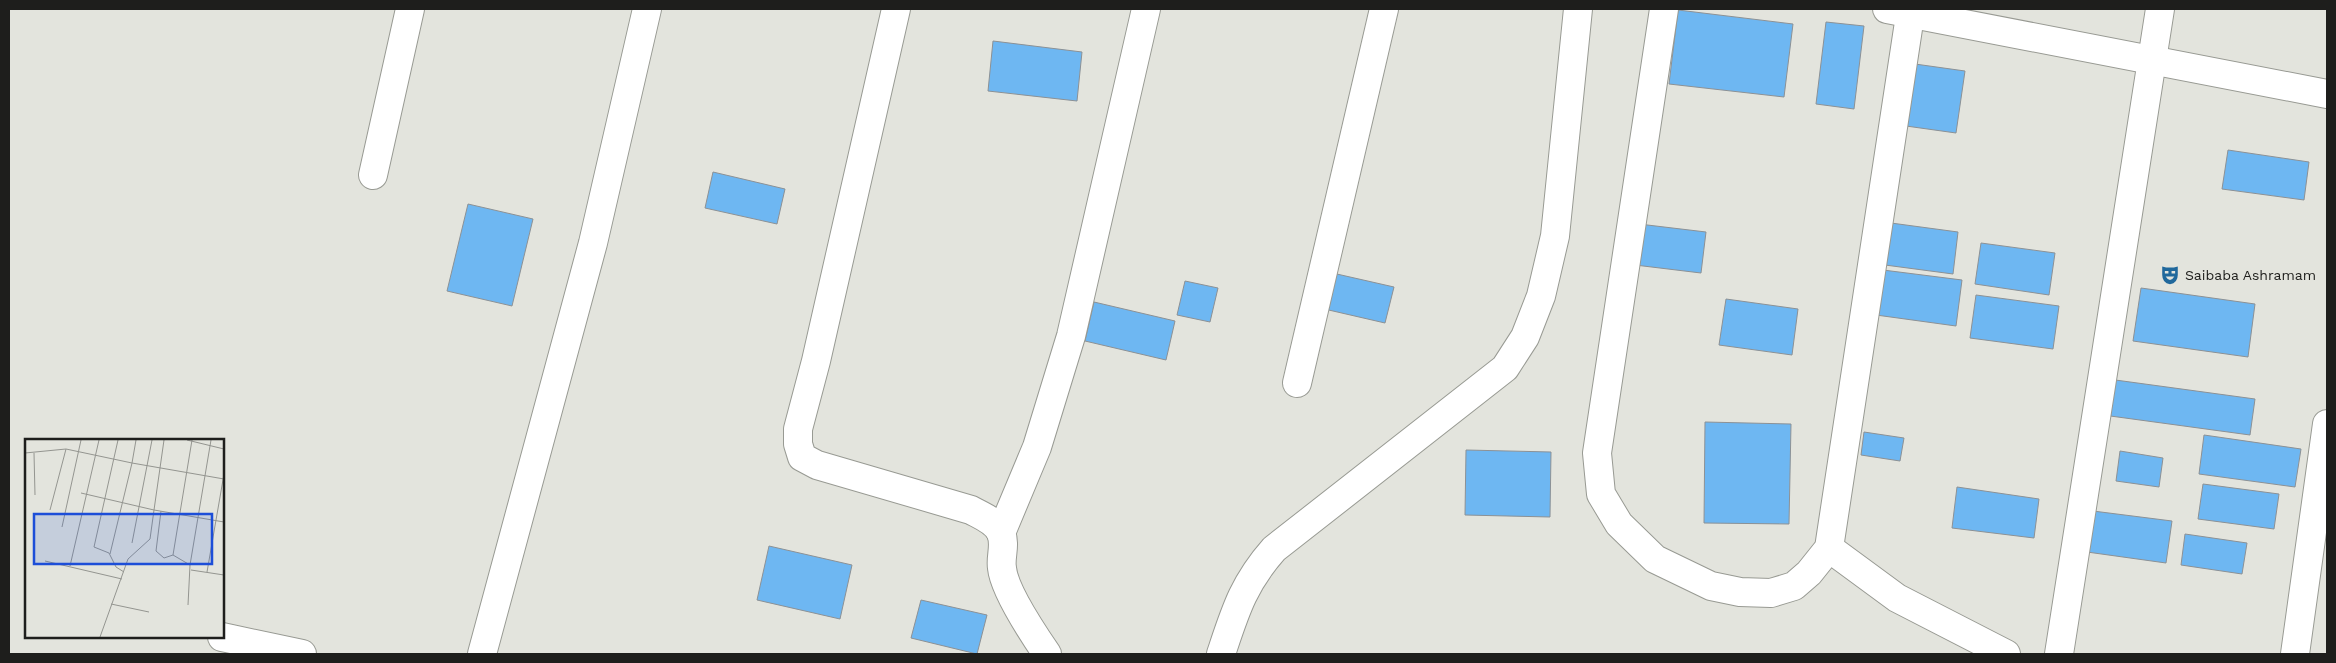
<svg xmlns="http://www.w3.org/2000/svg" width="2336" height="663" viewBox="0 0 2336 663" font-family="'Work Sans',sans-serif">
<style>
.building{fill:#6eb7f2;stroke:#8c9195}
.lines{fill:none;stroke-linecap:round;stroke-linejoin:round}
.minor-casing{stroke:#989a93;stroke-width:30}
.minor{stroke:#fff;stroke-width:28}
.labels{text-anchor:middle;stroke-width:5;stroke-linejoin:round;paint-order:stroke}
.poi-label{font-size:14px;fill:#1e1e1c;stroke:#e3e4dd;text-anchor:start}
.inset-road{fill:none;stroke:#949590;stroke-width:1}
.view{fill:#1d4ed8;fill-opacity:0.15;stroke:#1d4ed8;stroke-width:2.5}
.inset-edge{fill:none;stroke:#1e1e1c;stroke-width:2.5}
</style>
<rect width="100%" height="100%" fill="#e3e4dd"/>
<g class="building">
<path d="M1678,10L1793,24L1784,97L1669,84Z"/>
<path d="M1826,22L1864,26L1854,109L1816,104Z"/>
<path d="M993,41L1082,52L1077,101L988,91Z"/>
<path d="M1915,64L1965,71L1956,133L1906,126Z"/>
<path d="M2228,150L2309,162L2304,200L2222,189Z"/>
<path d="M713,172L785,189L777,224L705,208Z"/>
<path d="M468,204L533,219L512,306L447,291Z"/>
<path d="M1891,223L1958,232L1953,274L1885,265Z"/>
<path d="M1639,224L1706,232L1701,273L1635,265Z"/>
<path d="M1981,243L2055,253L2049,295L1975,284Z"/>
<path d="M1883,270L1962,280L1956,326L1876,315Z"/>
<path d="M1328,272L1394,287L1385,323L1320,308Z"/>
<path d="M1185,281L1218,288L1210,322L1177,315Z"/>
<path d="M2141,288L2255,304L2248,357L2133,341Z"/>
<path d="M1976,295L2059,306L2053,349L1970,338Z"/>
<path d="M1726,299L1798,309L1792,355L1719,345Z"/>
<path d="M1094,302L1175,321L1166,360L1085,341Z"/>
<path d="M2108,379L2255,399L2250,435L2103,415Z"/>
<path d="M1705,422L1791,424L1789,524L1704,523Z"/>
<path d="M1864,432L1904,438L1900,461L1861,455Z"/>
<path d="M2204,435L2301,449L2295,487L2199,474Z"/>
<path d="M1466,450L1551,452L1550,517L1465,515Z"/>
<path d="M2120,451L2163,458L2159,487L2116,481Z"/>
<path d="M2203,484L2279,494L2274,529L2198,519Z"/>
<path d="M1957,487L2039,499L2034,538L1952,528Z"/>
<path d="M2093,511L2172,521L2166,563L2087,552Z"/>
<path d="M2185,534L2247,543L2242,574L2181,565Z"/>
<path d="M769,546L852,565L840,619L757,600Z"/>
<path d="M921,600L987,615L977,654L911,638Z"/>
</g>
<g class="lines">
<defs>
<g id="minor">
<path d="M896,9L816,361L798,429V444L802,457L817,465L971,510C982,516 996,521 1001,533C1006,545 1000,557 1002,568C1004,590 1034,635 1047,654"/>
<path d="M1664,9L1597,453L1601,494L1619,524L1655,559L1711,586L1740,592L1771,593L1794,586L1809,573L1829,548L1911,9"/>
<path d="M1887,9L2327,94"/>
<path d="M373,175L410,9"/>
<path d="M1297,383L1384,9"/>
<path d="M1001,533L1037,447L1071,336L1146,9"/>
<path d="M1829,548L1897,598L2006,654"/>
<path d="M222,637L302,654"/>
<path d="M482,654L593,243L647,9"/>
<path d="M1221,654C1235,612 1243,584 1274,549L1505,368L1525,337L1541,296L1555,236L1578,9"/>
<path d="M2059,654L2160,9"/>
<path d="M2295,654L2327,424"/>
</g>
</defs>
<use href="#minor" class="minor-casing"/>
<use href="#minor" class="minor"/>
</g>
<defs>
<symbol id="theatre-bare" viewBox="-9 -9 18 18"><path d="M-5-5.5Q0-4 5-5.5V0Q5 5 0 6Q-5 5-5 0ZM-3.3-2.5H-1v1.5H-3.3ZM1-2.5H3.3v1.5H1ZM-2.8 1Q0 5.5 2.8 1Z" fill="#20689c" stroke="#e3e4dd" stroke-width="2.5" paint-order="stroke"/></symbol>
</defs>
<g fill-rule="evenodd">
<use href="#theatre-bare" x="2156" y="261" width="28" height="28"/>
</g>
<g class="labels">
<g class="poi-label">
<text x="2185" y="280">Saibaba Ashramam</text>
</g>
</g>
<g transform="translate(25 439)">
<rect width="199" height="199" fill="#e3e4dd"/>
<path class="inset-road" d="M93,1L69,108L84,114L91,128L99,133M139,1L129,71L199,83M162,1L199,10M0,14L41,10L107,24L111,1M9,14L10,56M56,54L129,71L125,100L103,120L75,198M25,71L41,10M136,72L131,112L139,119L148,116M37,88L56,1M107,104L127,1M85,115L107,24L199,40M148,116L167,1M148,116L165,126M20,122L97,140M45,127L74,1M166,131L199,136M182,133L199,35M86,165L124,173M163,166L165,126L186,1"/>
<path class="view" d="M9,75H187V125H9Z"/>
<rect width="199" height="199" class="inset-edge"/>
</g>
<rect width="2336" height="663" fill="none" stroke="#1e1e1c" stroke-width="20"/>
</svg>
